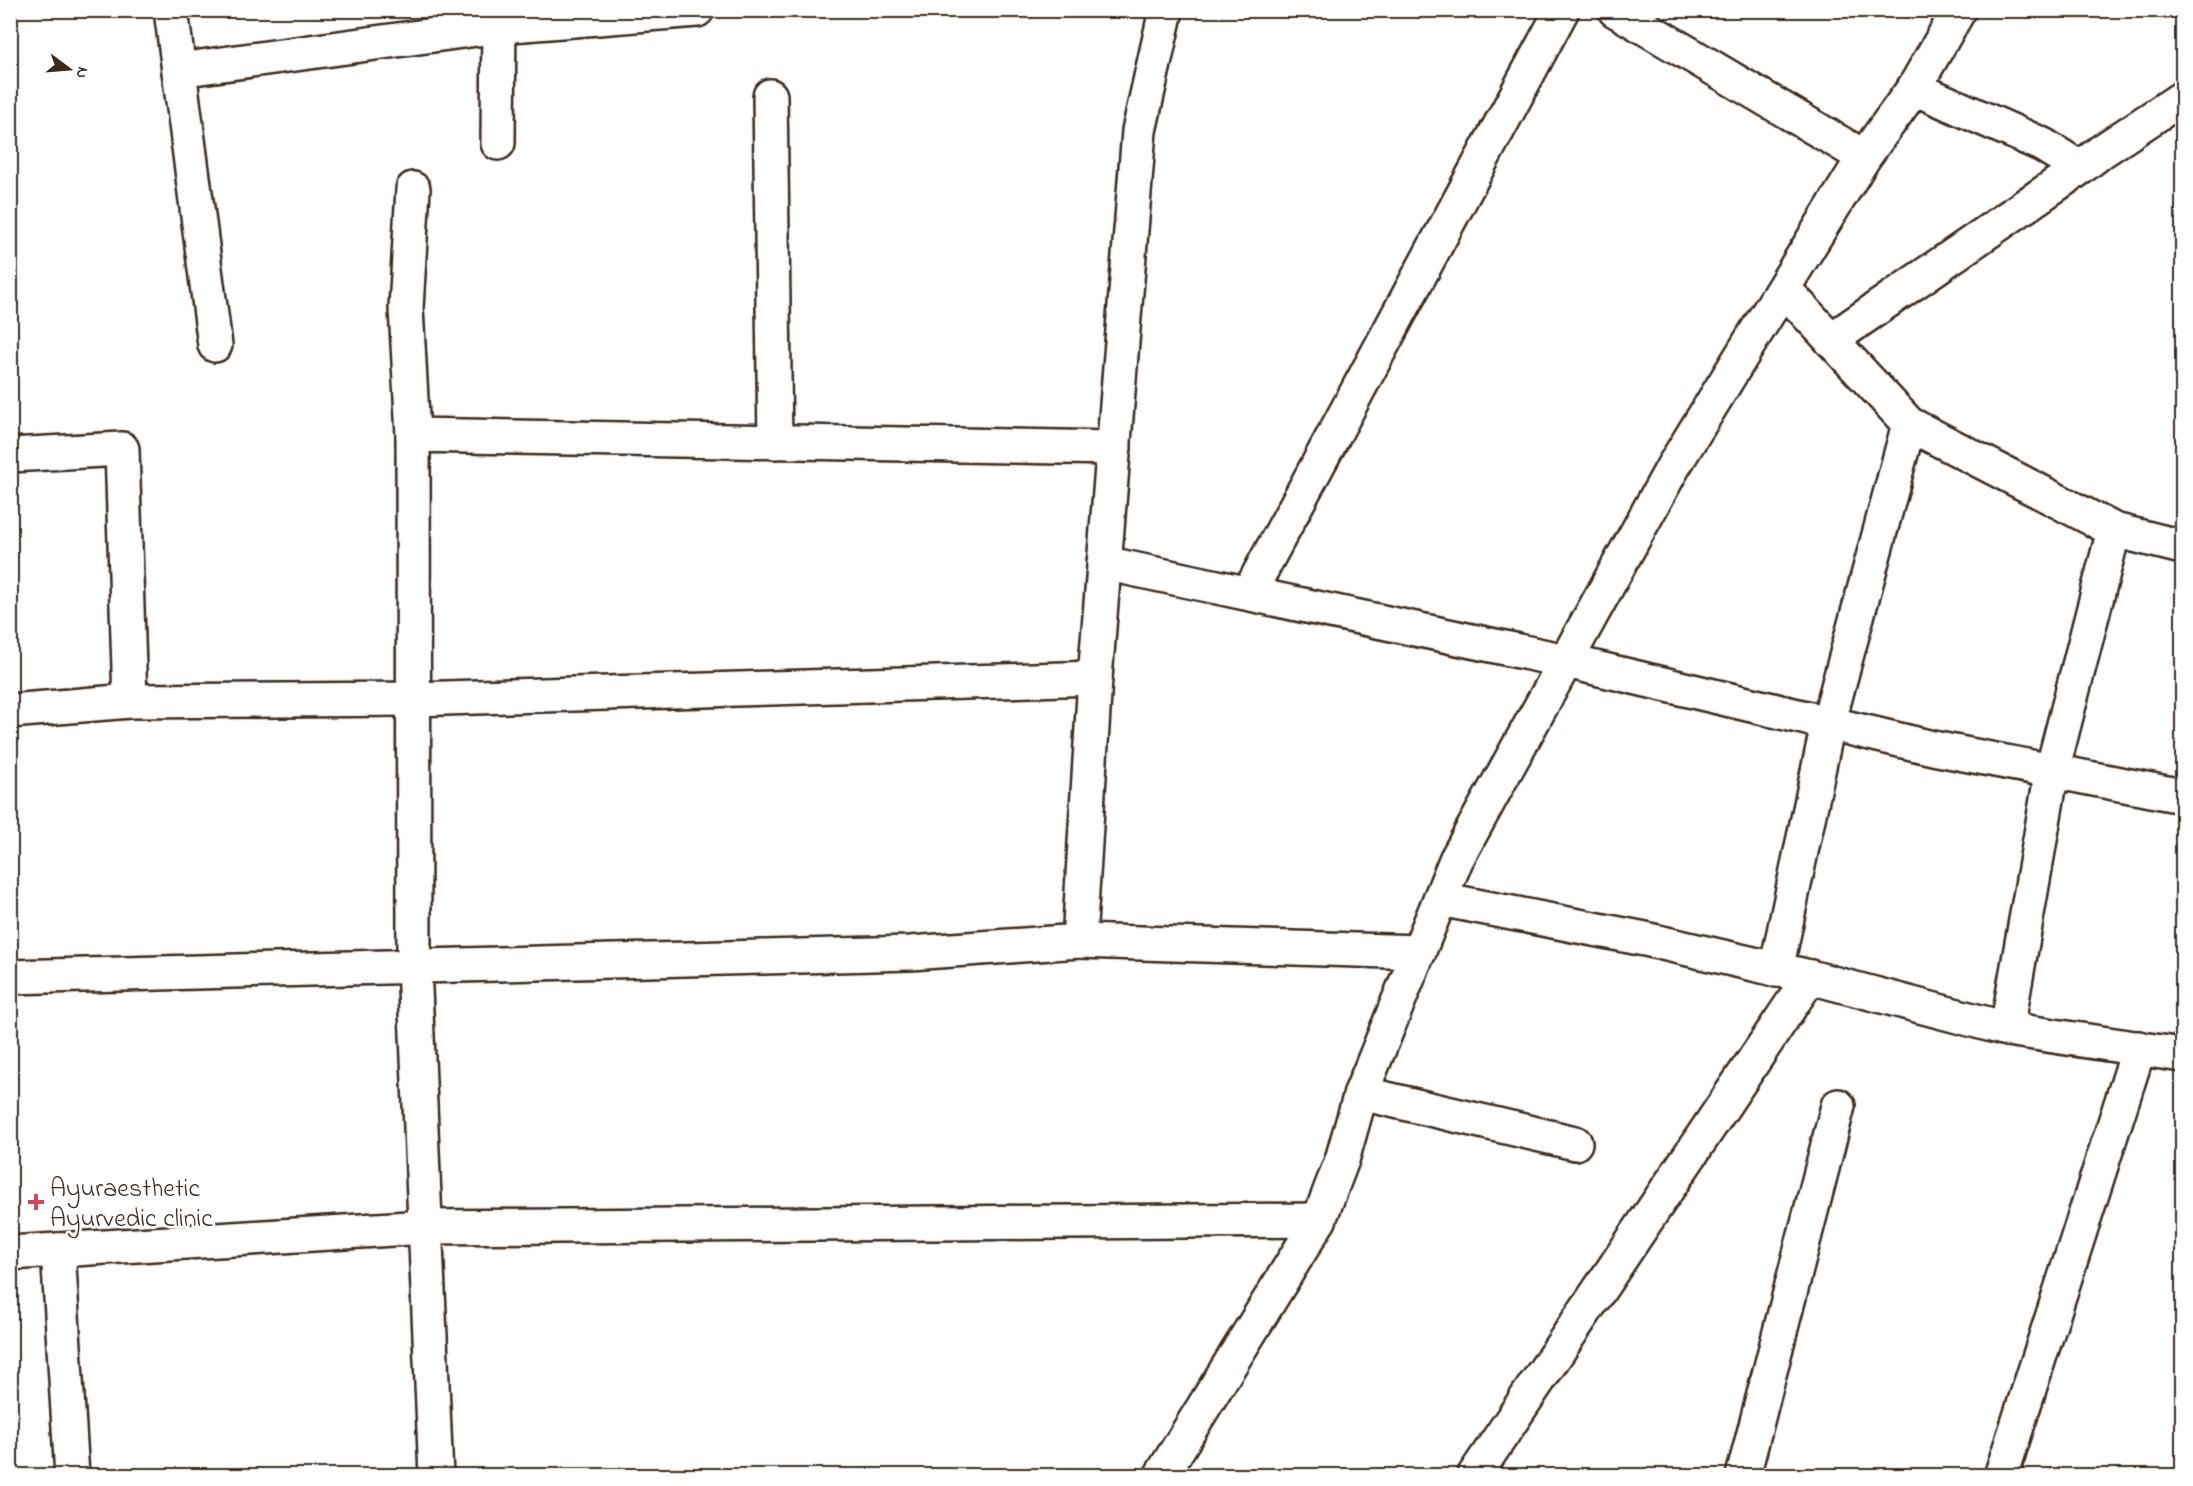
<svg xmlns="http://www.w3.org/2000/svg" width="2193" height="1486" viewBox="0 0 2193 1486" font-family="'Indie Flower',sans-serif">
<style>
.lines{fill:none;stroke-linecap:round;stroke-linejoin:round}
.minor-casing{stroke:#3b2a1e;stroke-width:38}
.minor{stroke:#fff;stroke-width:33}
.poi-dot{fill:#d1495b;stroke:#fff;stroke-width:2}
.labels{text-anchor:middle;stroke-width:5;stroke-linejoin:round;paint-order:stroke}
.poi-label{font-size:26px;fill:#3b2a1e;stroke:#fff;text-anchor:start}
</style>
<rect width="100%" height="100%" fill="#fff"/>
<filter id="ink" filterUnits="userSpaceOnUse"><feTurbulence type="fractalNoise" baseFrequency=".0167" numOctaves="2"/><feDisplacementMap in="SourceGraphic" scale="12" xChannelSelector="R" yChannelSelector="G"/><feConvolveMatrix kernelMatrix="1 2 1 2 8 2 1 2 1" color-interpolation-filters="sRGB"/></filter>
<g filter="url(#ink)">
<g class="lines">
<defs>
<g id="minor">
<path d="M171,10L215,345"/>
<path d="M1615,10L1864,157"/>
<path d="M179,70L499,26L697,10"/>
<path d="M1914,88L2043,145L2080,168L2102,151L2182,98"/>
<path d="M770,96L775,442"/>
<path d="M498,143L499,10"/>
<path d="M1784,289L1909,424L2114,530L2182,547"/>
<path d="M1831,340L2080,168"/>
<path d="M413,435L406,308L413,189"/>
<path d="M10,455L122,449L130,701L413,699L1095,678"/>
<path d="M1104,563L1566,661L1933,748L2182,796"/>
<path d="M1249,593L1562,10"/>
<path d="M10,711L130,701"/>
<path d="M1440,899L1645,939L1810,977L2007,1029L2182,1055"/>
<path d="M1079,941L1419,952"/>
<path d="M1776,970L1828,724L1909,424"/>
<path d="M10,977L910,953L1079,941L1095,678L1139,131L1166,10"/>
<path d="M2007,1029L2052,771L2114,530"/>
<path d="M1361,1093L1575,1143"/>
<path d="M58,1250L72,1476"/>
<path d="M10,1253L425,1227L1319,1220"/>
<path d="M436,1476L414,965L413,435L1114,448"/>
<path d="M1161,1476L1319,1220L1342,1160L1361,1093L1456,860L1673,467L1864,157L1914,88L1959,10"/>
<path d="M1474,1476L1810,977"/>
<path d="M1743,1476L1838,1106"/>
<path d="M2001,1476L2139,1048"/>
</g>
</defs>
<use href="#minor" class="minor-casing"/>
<use href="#minor" class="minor"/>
</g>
</g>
<path class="poi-dot" d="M33 1193h6v6h6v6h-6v6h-6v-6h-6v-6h6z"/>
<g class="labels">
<g class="poi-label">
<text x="50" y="1196">Ayuraesthetic<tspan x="50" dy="30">Ayurvedic clinic</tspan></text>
</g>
</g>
<rect width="2193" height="1486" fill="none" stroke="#fff" stroke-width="36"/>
<rect x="18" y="18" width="2157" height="1450" fill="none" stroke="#3b2a1e" stroke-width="2" filter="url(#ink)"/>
<g transform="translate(69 69) rotate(106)" stroke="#ffffff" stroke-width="4.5" paint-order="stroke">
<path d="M0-4.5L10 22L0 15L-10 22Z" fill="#3b2a1e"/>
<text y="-9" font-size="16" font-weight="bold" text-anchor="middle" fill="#3b2a1e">N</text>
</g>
</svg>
